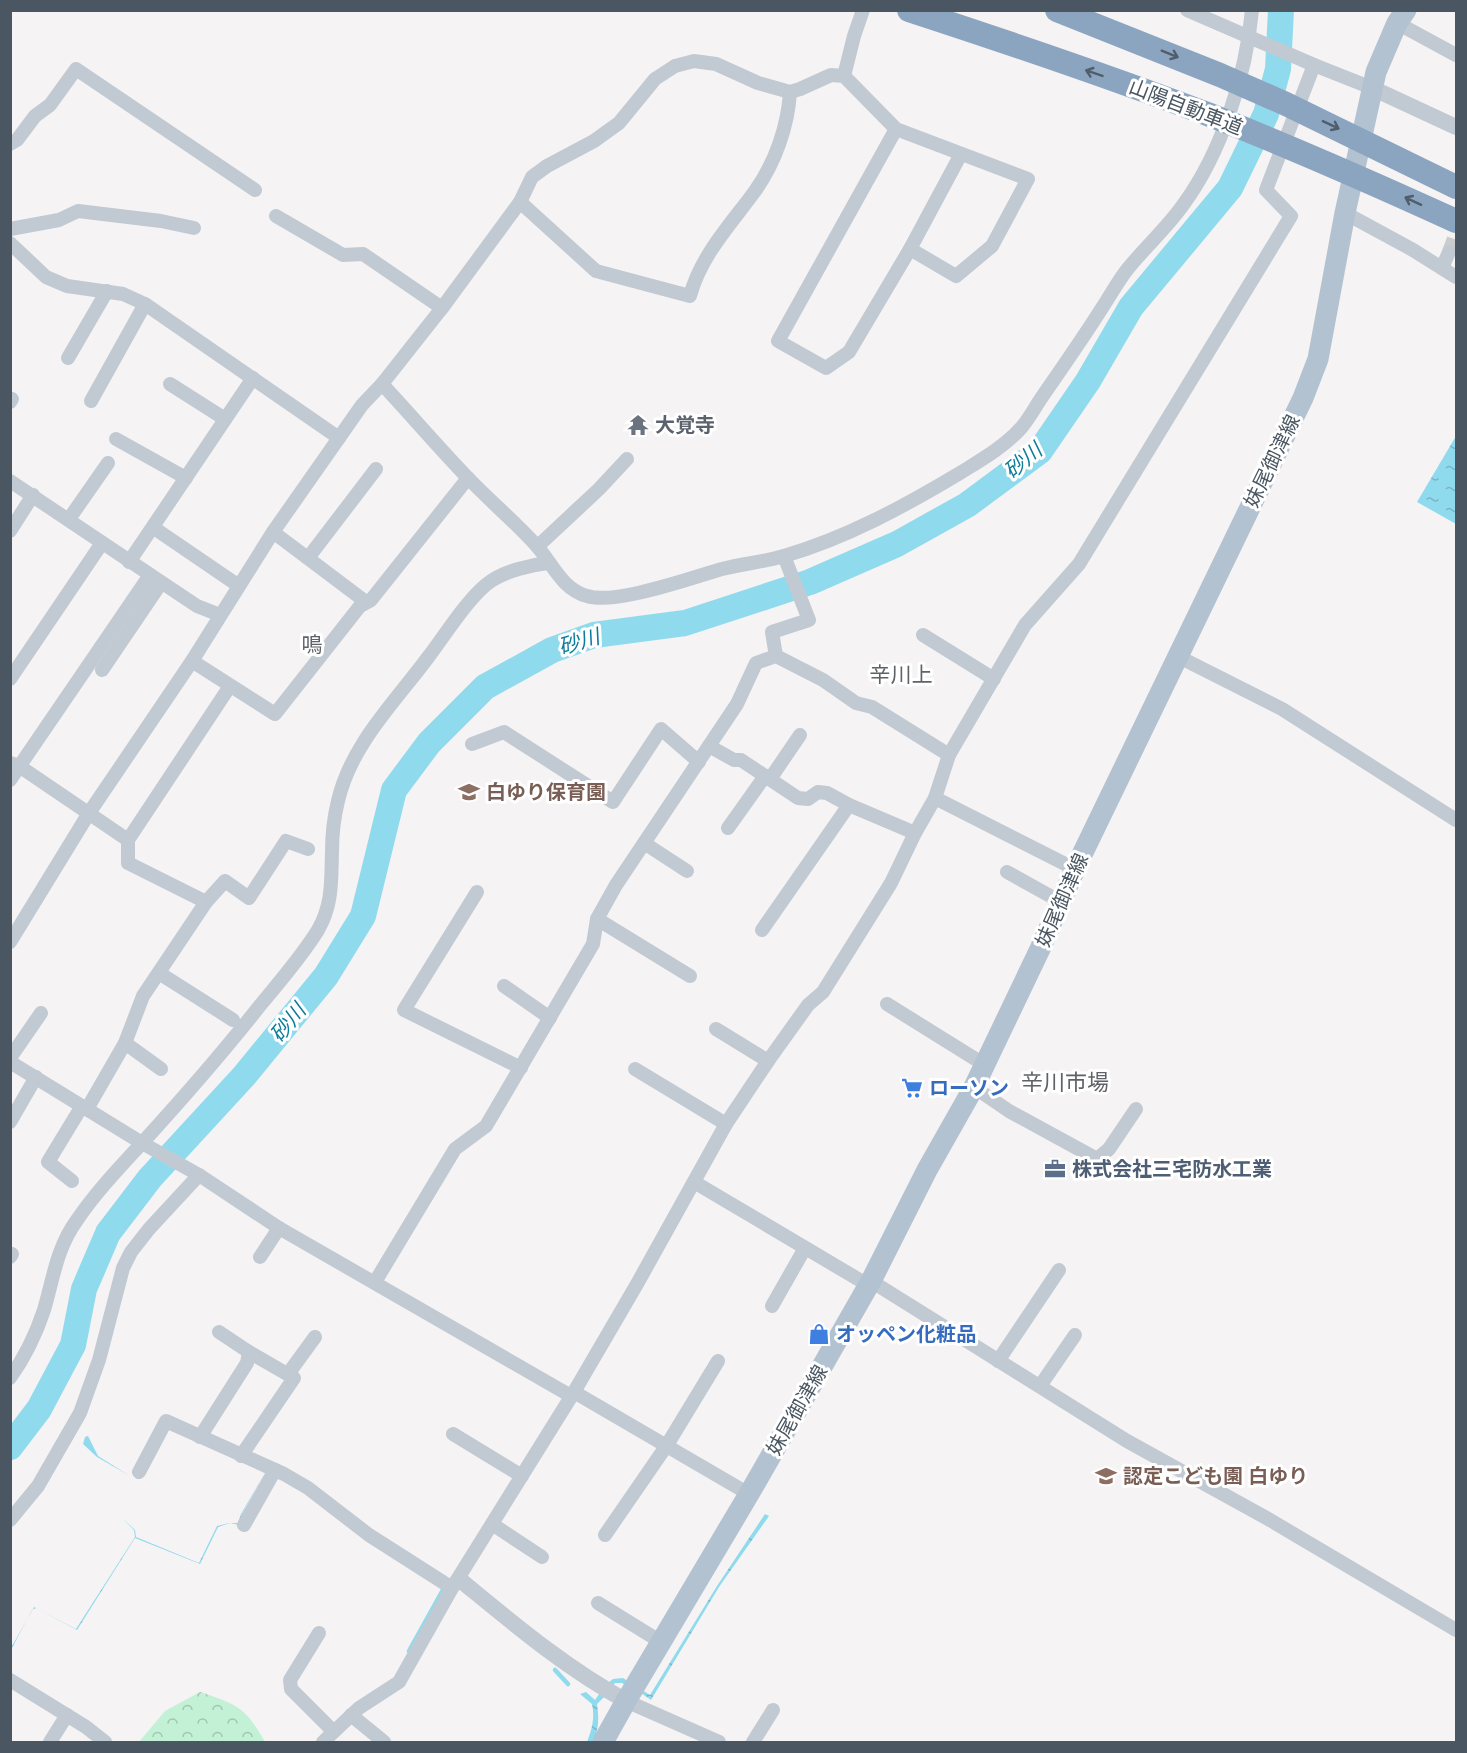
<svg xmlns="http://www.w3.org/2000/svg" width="1467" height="1753" viewBox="0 0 1467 1753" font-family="'Varela Round','Noto Sans JP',sans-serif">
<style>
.forest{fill:url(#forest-crowns)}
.water{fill:url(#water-ripples)}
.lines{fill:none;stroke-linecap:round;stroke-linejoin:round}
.stream{stroke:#90daee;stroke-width:4.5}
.river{stroke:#90daee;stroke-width:26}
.minor-tunnel{stroke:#caccce;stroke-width:14;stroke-dasharray:14 7;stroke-linecap:butt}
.minor{stroke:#c1cad2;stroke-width:14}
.tertiary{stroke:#c1cad2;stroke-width:16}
.primary{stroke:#b3c2d1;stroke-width:21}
.motorway{stroke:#8ba5c1;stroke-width:24}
.oneway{stroke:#505e6b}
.labels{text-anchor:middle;stroke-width:6;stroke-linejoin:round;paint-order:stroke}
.street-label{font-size:20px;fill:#4a5661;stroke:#fff}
.worship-label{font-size:20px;font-weight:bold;fill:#5b616d;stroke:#fff;text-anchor:start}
.education-label{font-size:20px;font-weight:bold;fill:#785e54;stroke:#fff;text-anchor:start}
.shop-label{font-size:20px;font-weight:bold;fill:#366cbe;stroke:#fff;text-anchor:start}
.service-label{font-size:20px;font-weight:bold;fill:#4e5e75;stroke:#fff;text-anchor:start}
.water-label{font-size:21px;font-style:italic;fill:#0c7c9b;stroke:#fff}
.neighbourhood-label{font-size:21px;fill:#5f6368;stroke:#fff}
.quarter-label{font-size:22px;fill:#5f6368;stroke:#fff}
</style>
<defs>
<pattern id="forest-crowns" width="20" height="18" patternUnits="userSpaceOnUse" patternTransform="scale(1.5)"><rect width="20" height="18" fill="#c3f1d5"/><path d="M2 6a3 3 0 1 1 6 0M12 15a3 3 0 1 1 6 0" fill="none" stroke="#a0c6b0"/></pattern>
<pattern id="water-ripples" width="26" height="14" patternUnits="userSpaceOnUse" patternTransform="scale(1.5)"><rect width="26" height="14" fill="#90daee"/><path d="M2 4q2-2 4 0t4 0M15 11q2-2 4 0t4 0" fill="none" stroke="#78b4c4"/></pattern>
</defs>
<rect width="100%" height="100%" fill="#f5f3f3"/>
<path class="forest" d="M200,1692C237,1704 246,1708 265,1742H139L165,1711Z"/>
<g class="water">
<path d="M1456,436V524L1417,502Z"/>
<path d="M88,1436L98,1456L130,1476L97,1457L83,1444L85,1437Z"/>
<path d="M266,1471L242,1514L239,1525L230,1523L218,1527L200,1564L135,1538L77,1630L36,1608L32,1610L11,1650V1648L34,1607L76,1629L135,1537L134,1530L122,1518L135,1530L136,1537L199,1563L217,1526L229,1523H238L241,1514Z"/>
<path d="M765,1514L769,1516L719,1587L651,1700L631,1686L629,1688L622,1683H615L608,1693L597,1704C599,1718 599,1729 593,1742H587C592,1729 595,1718 592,1704L580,1694L586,1692L595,1700L604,1687L567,1656L609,1682L613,1679L623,1678L650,1695L717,1586Z"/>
</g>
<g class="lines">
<g class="stream">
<path d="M409,1651L444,1588"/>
<path d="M555,1670L568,1684"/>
</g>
<path class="river" d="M10,1447L39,1409L73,1345L84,1289L108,1233L150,1178L244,1076L326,976L363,916L394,790L429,743L485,687L552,650L594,635L685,623L810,582L897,544L967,505L1040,451L1088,381L1131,307L1230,188L1266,114L1278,69L1281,10"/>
<path class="minor-tunnel" d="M1449,252L1456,233"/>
<g class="minor">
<path d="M1187,10L1314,65"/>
<path d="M1397,23L1456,55"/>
<path d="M844,76L854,36L863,10"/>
<path d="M896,129L778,341L826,368L849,352L910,249L961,154"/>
<path d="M10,144L17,140L35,116L50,105L76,69L255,190"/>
<path d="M520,202L596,271L690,296C701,255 731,224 755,191C775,163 788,126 790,92"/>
<path d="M1345,213L1413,250L1456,277"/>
<path d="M276,216L343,255L363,254L442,308"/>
<path d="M10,229L59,220L78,211L161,221L194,228"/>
<path d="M10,243L46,277L67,286L123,294L145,304L339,438"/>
<path d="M1442,268L1449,252"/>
<path d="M68,358L107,291"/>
<path d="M170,384L225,419"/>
<path d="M382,384C411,415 438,447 467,477C489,500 514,521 535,544C552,562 561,589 587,596C616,605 690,578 722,569C742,564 763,562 784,556C846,538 905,506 960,473C981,460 1004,447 1021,428C1029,419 1035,407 1042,397C1062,368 1083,338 1102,308C1110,296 1117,283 1126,271C1144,248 1166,229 1183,205C1222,152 1246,75 1252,10"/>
<path d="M91,401L145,304"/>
<path d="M10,402L12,399"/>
<path d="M116,439L186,478"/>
<path d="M10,481L197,606L220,615"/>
<path d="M69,519L108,463"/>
<path d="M154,528L239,586"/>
<path d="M10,531L33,495"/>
<path d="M273,532L366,602"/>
<path d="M538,546L599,489L627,459"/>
<path d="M308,558L376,469"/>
<path d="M129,562L253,378"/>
<path d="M923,635L994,679"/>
<path d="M776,656L823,680L856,703L872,707L949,755"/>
<path d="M1179,657L1282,709L1456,820"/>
<path d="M192,661L275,714L360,606L371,600L468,478"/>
<path d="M102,670L161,583"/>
<path d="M10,679L102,543"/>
<path d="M472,744L504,732L613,802L661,729L699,762"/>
<path d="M709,746L734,760H741L798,798L808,799L818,792L827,793L849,805L915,833"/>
<path d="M10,763L19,766L128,840V863L206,902"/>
<path d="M770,779L800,735"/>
<path d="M10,780L150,575"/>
<path d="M935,798L1075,869"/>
<path d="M728,828L765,776"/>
<path d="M128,840L230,686"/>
<path d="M644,843L687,871"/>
<path d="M1007,872L1061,902"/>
<path d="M477,892L404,1010L521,1068"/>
<path d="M597,919L690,976"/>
<path d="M762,930L849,805"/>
<path d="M10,942L89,813L192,661L273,532L362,405L382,384L442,308L520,202L532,177L547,166L594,141L619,123L655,79L675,66L694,61L716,64L758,83L790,92L800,89L831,75L844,76L896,129L1028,179L992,246L956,276L910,249"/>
<path d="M159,973L233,1020"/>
<path d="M504,986L550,1018"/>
<path d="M887,1004L985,1065"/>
<path d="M716,1029L768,1061"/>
<path d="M125,1043L161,1069"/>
<path d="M10,1058L41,1013"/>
<path d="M10,1062L142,1143L199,1175L279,1228L571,1396"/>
<path d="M635,1069L726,1124"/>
<path d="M974,1087L1009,1111L1097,1159L1109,1149L1136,1109"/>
<path d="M87,1109L125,1043L143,996L206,902L225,881L249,898L286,841L308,849"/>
<path d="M10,1122L36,1077"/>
<path d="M72,1181L48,1162L82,1106"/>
<path d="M694,1182L868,1285"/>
<path d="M10,1257L12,1254"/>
<path d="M260,1257L279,1228"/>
<path d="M871,1281L1127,1441L1270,1520L1456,1630"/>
<path d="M375,1282L455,1149L486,1126L593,944L597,919L616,885L737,704L756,663L776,656L772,632L809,620L784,556"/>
<path d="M772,1306L805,1248"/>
<path d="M998,1361L1059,1270"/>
<path d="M288,1374L315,1337"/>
<path d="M10,1378C25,1357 36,1334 44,1310C53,1279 57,1247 77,1220C96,1192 120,1167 143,1142C184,1097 224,1051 262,1003C281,980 302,956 318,930C333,904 331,880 332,852C332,835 334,817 338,801C351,744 396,701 429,656C445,635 470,595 491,581C506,571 530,565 548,563"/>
<path d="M1040,1386L1075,1335"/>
<path d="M574,1392L749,1494"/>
<path d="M453,1434L522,1476"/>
<path d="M200,1437L247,1363L249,1352L219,1332"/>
<path d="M241,1456L294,1378L249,1352"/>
<path d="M139,1472L166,1421L284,1474L308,1488L369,1535L452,1588"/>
<path d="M10,1520L38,1486L80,1413L99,1360L123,1268L131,1252L149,1229L199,1175"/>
<path d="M492,1524L542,1557"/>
<path d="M244,1525L275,1470"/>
<path d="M605,1535L667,1445L718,1361"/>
<path d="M598,1603L661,1642"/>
<path d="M319,1633L290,1680L291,1689L333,1731"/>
<path d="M10,1680L86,1727L105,1742"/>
<path d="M626,1701L719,1742"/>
<path d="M351,1715L384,1742"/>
<path d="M50,1742L67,1715"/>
<path d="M323,1742L359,1708L399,1682L452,1588L574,1392L637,1284L726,1124L768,1061L808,1005L823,992L891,883L915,833L935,798L949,755L1025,625L1079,564L1291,216L1266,190L1314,65L1372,88"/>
<path d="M753,1742L773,1710"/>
</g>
<g class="tertiary">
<path d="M1372,88L1456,127"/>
<path d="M459,1579C514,1624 563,1666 626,1701"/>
</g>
<path class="primary" d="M603,1742L626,1701L749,1494L871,1281L927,1170L974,1087L1040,949L1075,869L1303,398L1318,359L1345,213L1376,72L1397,23L1406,10"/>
<g class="motorway">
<path d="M909,10C1010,43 1111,77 1210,115C1293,148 1375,184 1456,221"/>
<path d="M1057,10L1220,75L1286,104L1456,187"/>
</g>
</g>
<defs><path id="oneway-shaft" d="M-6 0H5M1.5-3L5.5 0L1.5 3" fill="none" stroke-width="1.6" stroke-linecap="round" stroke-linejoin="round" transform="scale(1.5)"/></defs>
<g class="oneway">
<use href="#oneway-shaft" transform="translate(1170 54) rotate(22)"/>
<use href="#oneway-shaft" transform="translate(1094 73) rotate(-161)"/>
<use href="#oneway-shaft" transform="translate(1331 125) rotate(25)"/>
<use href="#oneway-shaft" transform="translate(1413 201) rotate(-155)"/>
</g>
<defs>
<symbol id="temple-bare" viewBox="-9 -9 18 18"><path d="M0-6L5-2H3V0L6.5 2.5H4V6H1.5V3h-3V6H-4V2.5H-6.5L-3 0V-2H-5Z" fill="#6b7280" stroke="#fff" stroke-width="2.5" paint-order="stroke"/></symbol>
<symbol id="school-bare" viewBox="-9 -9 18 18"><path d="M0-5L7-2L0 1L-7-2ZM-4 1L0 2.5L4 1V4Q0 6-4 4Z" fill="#8d6e63" stroke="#fff" stroke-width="2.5" paint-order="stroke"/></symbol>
<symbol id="supermarket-bare" viewBox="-9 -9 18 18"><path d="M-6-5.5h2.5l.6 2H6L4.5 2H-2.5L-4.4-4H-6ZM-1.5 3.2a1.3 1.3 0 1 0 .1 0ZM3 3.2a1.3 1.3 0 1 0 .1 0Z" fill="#3f7fe0" stroke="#fff" stroke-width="2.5" paint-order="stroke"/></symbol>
<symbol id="office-bare" viewBox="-9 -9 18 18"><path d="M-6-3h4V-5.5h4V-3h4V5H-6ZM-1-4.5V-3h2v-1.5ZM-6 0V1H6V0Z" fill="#5c6f8a" stroke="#fff" stroke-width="2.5" paint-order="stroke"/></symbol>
<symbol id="shop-bare" viewBox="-9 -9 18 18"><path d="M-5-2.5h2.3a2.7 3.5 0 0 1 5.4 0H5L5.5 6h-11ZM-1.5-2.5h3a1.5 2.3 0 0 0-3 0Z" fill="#3f7fe0" stroke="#fff" stroke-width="2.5" paint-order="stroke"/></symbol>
</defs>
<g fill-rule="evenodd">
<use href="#temple-bare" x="623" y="410" width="30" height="30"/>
<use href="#school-bare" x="454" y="777" width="30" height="30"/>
<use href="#supermarket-bare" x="897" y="1073" width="30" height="30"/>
<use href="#office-bare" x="1040" y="1154" width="30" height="30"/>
<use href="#shop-bare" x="804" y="1319" width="30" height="30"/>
<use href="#school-bare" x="1091" y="1461" width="30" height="30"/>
</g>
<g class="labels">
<g class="street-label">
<text transform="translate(1186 107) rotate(21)" y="7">山陽自動車道</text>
<text transform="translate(1272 461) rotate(-64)" y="7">妹尾御津線</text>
<text transform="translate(1062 900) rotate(-66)" y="7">妹尾御津線</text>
<text transform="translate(797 1410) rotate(-60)" y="7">妹尾御津線</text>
</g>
<g class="worship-label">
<text x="655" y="432">大覚寺</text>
</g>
<g class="education-label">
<text x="486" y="799">白ゆり保育園</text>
<text x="1123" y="1483">認定こども園 白ゆり</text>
</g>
<g class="shop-label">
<text x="929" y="1095">ローソン</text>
<text x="836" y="1341">オッペン化粧品</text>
</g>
<g class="service-label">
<text x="1072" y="1176">株式会社三宅防水工業</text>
</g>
<g class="water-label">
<text transform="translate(1023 461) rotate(-40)" y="7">砂川</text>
<text transform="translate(579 642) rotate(-17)" y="7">砂川</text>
<text transform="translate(288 1023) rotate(-51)" y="7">砂川</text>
</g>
<g class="neighbourhood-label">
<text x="312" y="652">鳴</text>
<text x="901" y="682">辛川上</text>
</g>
<g class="quarter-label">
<text x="1065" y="1090">辛川市場</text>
</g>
</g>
<rect width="1467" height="1753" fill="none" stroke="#4a5661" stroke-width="24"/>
</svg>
